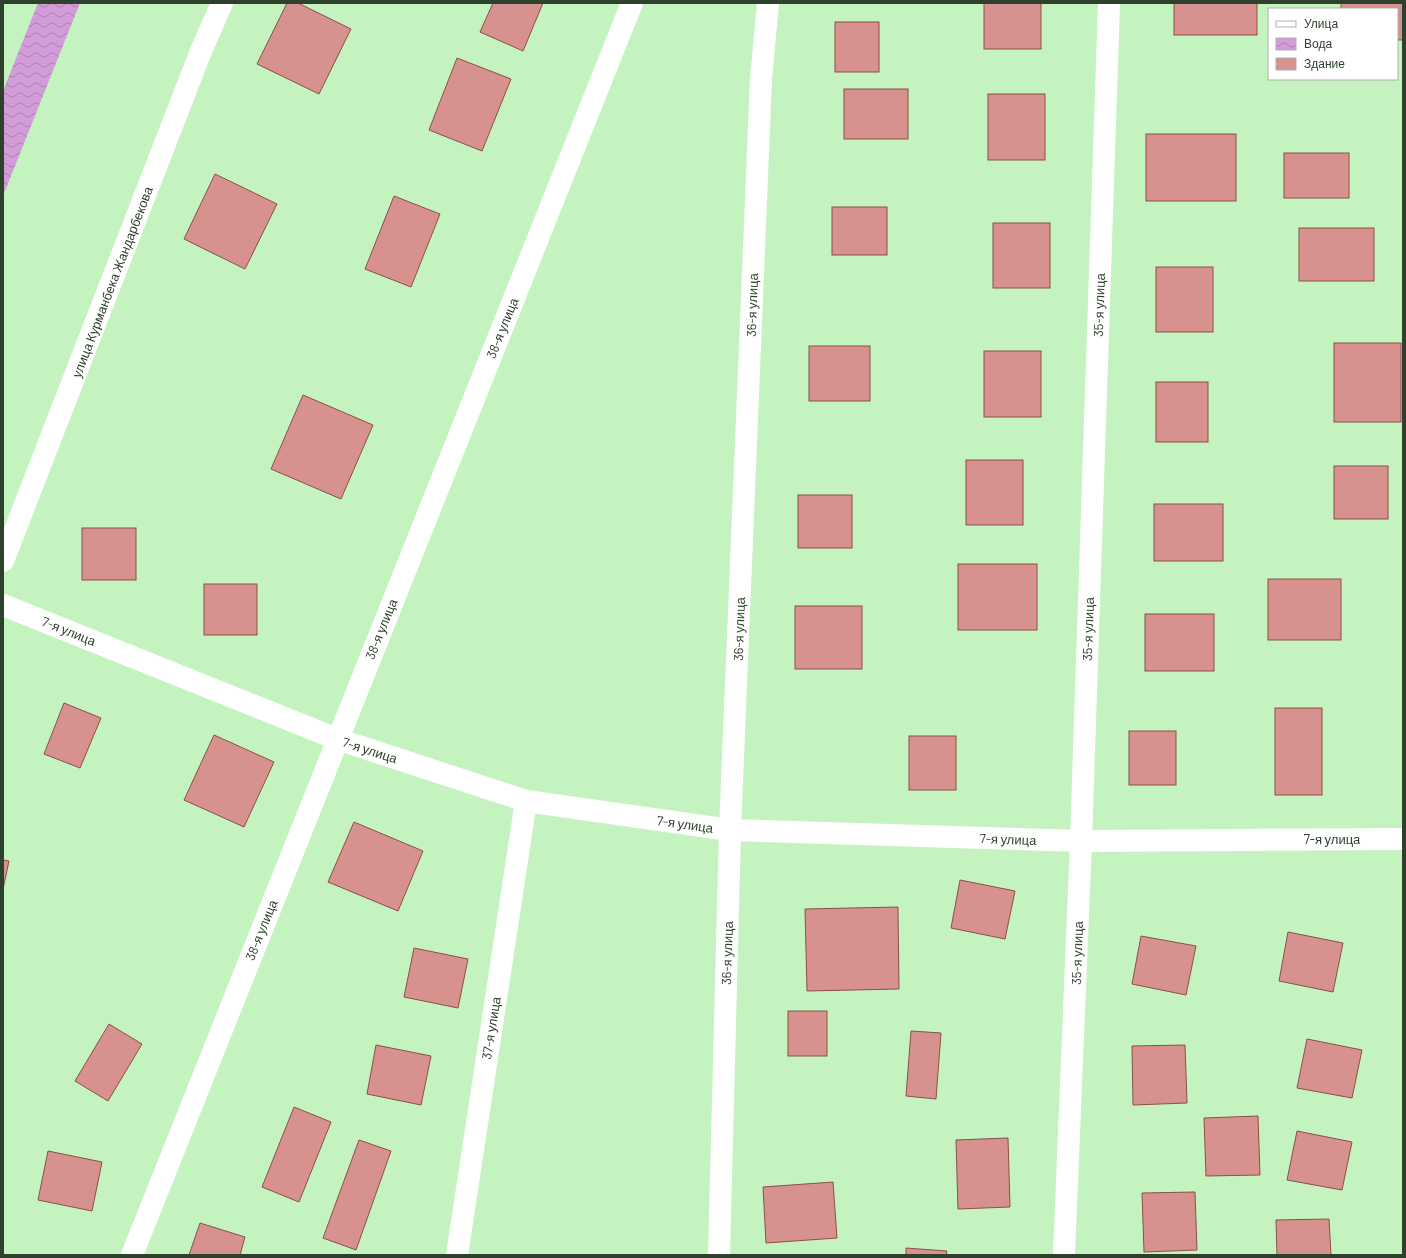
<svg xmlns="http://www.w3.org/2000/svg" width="1406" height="1258" viewBox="0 0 1406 1258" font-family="Barlow,sans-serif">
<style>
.water{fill:url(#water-waves)}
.building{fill:#d7928f;stroke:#8b4e4b}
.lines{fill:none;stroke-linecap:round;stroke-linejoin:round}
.minor{stroke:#fff;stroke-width:22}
.labels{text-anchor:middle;stroke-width:3;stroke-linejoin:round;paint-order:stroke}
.street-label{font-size:13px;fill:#2e412c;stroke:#fff}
</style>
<defs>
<pattern id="water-waves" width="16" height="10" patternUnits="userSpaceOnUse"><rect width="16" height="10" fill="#d29cd9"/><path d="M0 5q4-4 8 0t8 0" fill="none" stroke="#ab81b0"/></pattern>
</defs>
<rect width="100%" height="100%" fill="#c4f3c0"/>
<path class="water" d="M38,3H80L3,196V91Z"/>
<g class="building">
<path d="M287,3H298L351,29L319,94L257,64Z"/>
<path d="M493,3H543L523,51L480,32Z"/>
<rect x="984" y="3" width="57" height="46"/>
<rect x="1174" y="3" width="83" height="32"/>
<path d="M1341,3H1403V40H1397V9H1341Z"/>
<rect x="835" y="22" width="44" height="50"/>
<path d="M457,58L511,79L482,151L429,130Z"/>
<rect x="844" y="89" width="64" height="50"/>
<rect x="988" y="94" width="57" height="66"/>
<rect x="1146" y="134" width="90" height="67"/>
<rect x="1284" y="153" width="65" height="45"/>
<path d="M215,174L277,204L245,269L184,239Z"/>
<path d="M394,196L440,214L411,287L365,269Z"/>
<rect x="832" y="207" width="55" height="48"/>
<rect x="993" y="223" width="57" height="65"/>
<rect x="1299" y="228" width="75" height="53"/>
<rect x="1156" y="267" width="57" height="65"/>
<rect x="1334" y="343" width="67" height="79"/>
<rect x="809" y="346" width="61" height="55"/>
<rect x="984" y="351" width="57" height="66"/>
<rect x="1156" y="382" width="52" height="60"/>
<path d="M303,395L373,425L341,499L271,469Z"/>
<rect x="966" y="460" width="57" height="65"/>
<rect x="1334" y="466" width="54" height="53"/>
<rect x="798" y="495" width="54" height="53"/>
<rect x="1154" y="504" width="69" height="57"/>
<rect x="82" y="528" width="54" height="52"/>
<rect x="958" y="564" width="79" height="66"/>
<rect x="1268" y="579" width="73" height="61"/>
<rect x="204" y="584" width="53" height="51"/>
<rect x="795" y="606" width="67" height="63"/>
<rect x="1145" y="614" width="69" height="57"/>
<path d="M64,703L101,718L80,768L44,754Z"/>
<rect x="1275" y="708" width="47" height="87"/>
<rect x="1129" y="731" width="47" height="54"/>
<path d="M214,735L274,762L244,827L184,800Z"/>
<rect x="909" y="736" width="47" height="54"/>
<path d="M354,822L423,851L398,911L328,882Z"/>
<path d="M3,860L9,861L3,889Z"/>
<path d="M960,880L1015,891L1005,939L951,928Z"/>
<path d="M898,907L899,989L807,991L805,909Z"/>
<path d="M1288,932L1343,943L1333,992L1279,981Z"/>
<path d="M1141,936L1196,946L1186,995L1132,984Z"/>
<path d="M414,948L468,959L458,1008L404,997Z"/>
<rect x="788" y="1011" width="39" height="45"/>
<path d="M109,1024L142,1044L108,1101L75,1081Z"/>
<path d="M911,1031L941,1033L936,1099L906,1096Z"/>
<path d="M1307,1039L1362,1050L1352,1098L1297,1088Z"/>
<path d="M376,1045L431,1056L421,1105L367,1094Z"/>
<path d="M1185,1045L1187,1103L1133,1105L1132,1046Z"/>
<path d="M294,1107L331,1122L299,1202L262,1187Z"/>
<path d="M1258,1116L1260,1175L1206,1176L1204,1118Z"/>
<path d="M1297,1131L1352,1142L1342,1190L1287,1180Z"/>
<path d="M1008,1138L1010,1207L958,1209L956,1140Z"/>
<path d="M359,1140L391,1151L356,1250L323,1238Z"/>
<path d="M48,1151L102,1162L92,1211L38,1200Z"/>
<path d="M833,1182L837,1238L766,1243L763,1187Z"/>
<path d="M1195,1192L1197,1250L1144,1252L1142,1193Z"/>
<path d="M1329,1219L1331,1255H1277L1276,1220Z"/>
<path d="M200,1223L245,1237L240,1255H189Z"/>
<path d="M906,1248L947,1251L946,1255H906Z"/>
</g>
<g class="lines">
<g class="minor">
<path d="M3,561L201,51L222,3"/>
<path d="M3,605L337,739L526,801L730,830L1081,841L1403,839"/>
<path d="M132,1255L632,3"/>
<path d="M457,1255L526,801"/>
<path d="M719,1255L730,830L761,79L768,3"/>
<path d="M1064,1255L1081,841L1109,3"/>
</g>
</g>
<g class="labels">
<g class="street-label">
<text transform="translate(112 282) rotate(-69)" y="5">улица Курманбека Жандарбекова</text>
<text transform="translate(752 305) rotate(-88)" y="5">36-я улица</text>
<text transform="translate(1099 305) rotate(-88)" y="5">35-я улица</text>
<text transform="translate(502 328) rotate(-68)" y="5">38-я улица</text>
<text transform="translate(381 629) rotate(-68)" y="5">38-я улица</text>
<text transform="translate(739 629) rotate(-88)" y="5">36-я улица</text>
<text transform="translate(1088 629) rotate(-88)" y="5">35-я улица</text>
<text transform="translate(69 631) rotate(22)" y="5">7-я улица</text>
<text transform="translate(370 750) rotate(18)" y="5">7-я улица</text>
<text transform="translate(685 824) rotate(8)" y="5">7-я улица</text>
<text transform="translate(1008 839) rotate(2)" y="5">7-я улица</text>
<text x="1332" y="844">7-я улица</text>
<text transform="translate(261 930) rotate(-68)" y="5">38-я улица</text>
<text transform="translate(727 953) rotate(-88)" y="5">36-я улица</text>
<text transform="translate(1077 953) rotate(-88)" y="5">35-я улица</text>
<text transform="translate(491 1028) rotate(-81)" y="5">37-я улица</text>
</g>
</g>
<rect width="1406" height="1258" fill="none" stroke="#2e412c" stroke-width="8"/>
<rect x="1268" y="8" width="130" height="72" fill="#ffffff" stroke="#abb3ab"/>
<rect x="1276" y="21" width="20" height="6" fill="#ffffff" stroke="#abb3ab"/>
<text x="1304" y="28" font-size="12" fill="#2e412c">Улица</text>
<rect x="1276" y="38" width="20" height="12" fill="url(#water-waves)" stroke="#abb3ab"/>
<text x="1304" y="48" font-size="12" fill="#2e412c">Вода</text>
<rect x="1276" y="58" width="20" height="12" fill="#d7928f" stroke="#abb3ab"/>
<text x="1304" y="68" font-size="12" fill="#2e412c">Здание</text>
</svg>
